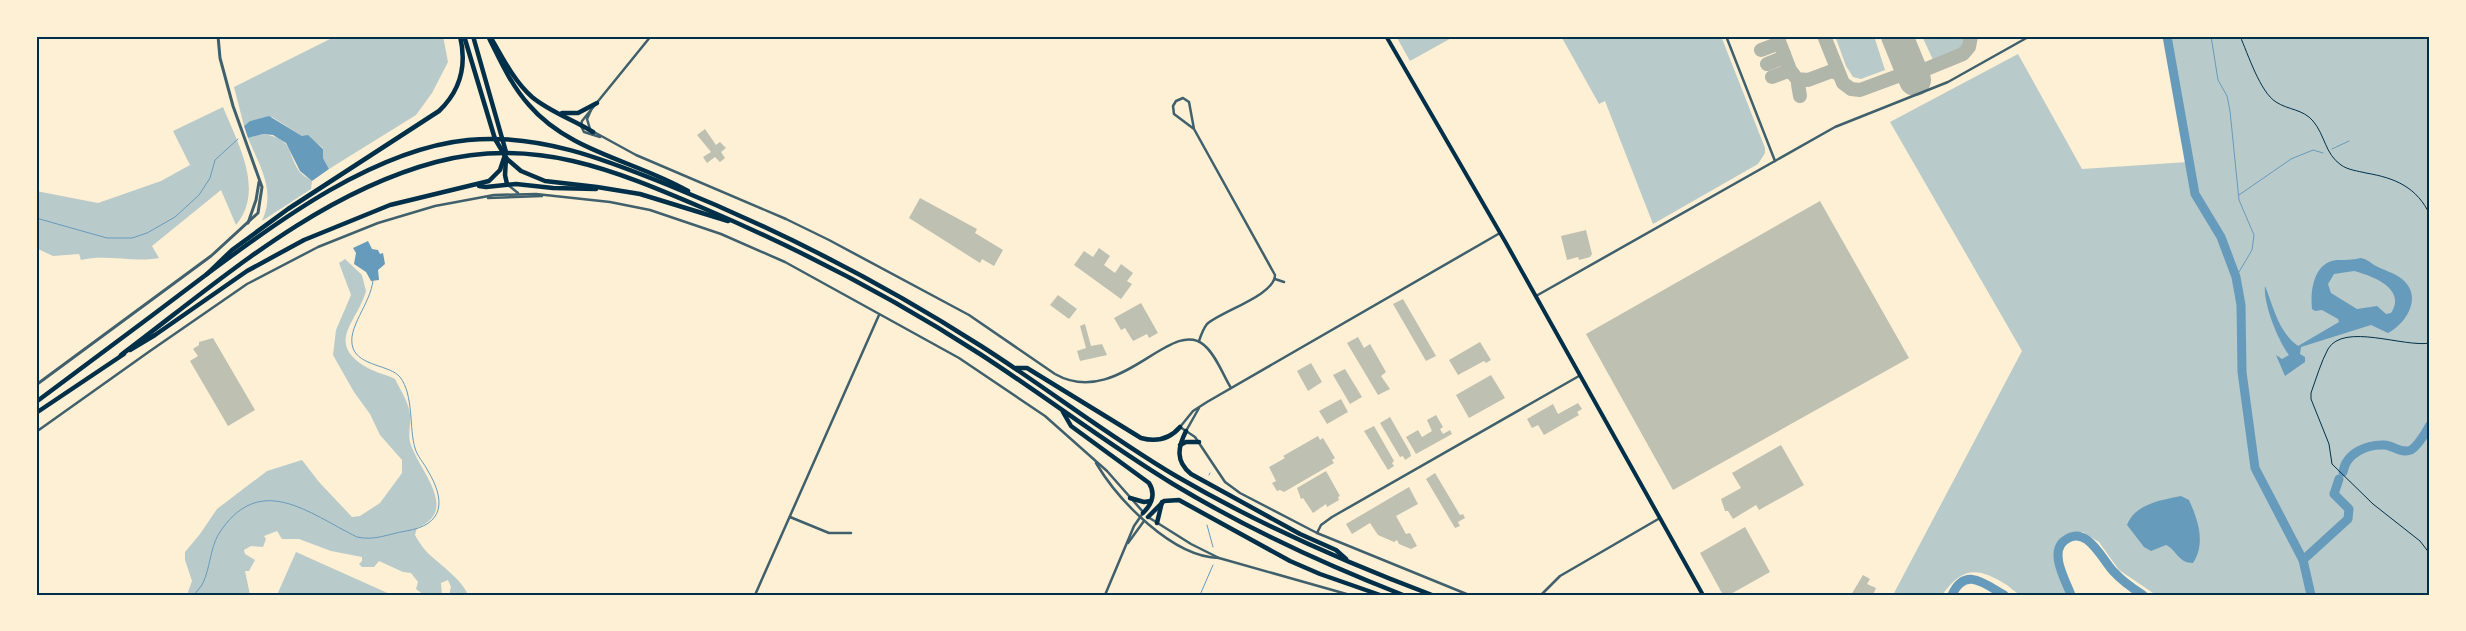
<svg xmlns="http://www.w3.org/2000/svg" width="2466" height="631" viewBox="0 0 2466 631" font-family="Cabin,sans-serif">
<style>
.green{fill:#b9caca}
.water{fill:#669bbc;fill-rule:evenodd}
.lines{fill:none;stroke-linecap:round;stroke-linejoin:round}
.stream{stroke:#669bbc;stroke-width:1}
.river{stroke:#669bbc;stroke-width:9}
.taxiway{stroke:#b1b6ab;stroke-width:14}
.runway{stroke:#b1b6ab;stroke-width:32}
.building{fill:#bec0b2}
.path{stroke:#003049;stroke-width:1}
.minor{stroke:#3f606c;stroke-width:2.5}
.tertiary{stroke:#3f606c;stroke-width:3}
.secondary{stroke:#003049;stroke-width:4}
.trunk{stroke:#003049;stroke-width:4.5}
.motorway{stroke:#003049;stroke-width:4.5}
.neatline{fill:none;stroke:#003049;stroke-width:2}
</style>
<rect width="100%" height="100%" fill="#fdf0d5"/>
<g class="green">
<path d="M336,36H443L448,62L432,93L416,115L329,169L323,158V148L308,136H302L272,117L250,121L244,126L234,87Z"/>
<path d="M1396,36H1455L1410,61Z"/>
<path d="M1561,36H1721L1765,148V153L1758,164L1653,224L1605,101L1599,104Z"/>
<path d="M1835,36H1874L1885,70L1861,79L1853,77L1846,66Z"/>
<path d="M1922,36H1967V38C1966,55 1947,57 1934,62Z"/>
<path d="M2167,36H2430V595H2156L2119,570L2099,542L2083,532C2035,537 2060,566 2066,595C2055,595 2028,598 2019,594C2015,592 2011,588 2007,585C1978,567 1963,566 1942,595H1893L2022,351L1890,122L2018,54L2082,169L2188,162Z"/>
<path d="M223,107C238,144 265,190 236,225L221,190L152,246L159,258C133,263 107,254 81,260L79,254L53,256L36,248V191L98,203L161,181L190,165L173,131Z"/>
<path d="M263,134C294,139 286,151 299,171C302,175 308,178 312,181L311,189L262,221C276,190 260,167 248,138Z"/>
<path d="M345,259L362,275L366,291C357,323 325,342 366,367C376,373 388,375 395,379C401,391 409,403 410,415C411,424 408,433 410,442C418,470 461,510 417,528L415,535C419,542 424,550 430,555C441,565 463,581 468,595H449L451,587L448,580L441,583L442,595H424L416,589L418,582L411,573L403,572L379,561L374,567H362L359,564L362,561V557L331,551L299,539H282L277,531L264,536L266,539L263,547L251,546L244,550L245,554L255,560L249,571H245L250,595H187L192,581L185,560V552L200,534L217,509L267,471L302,460L319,482L352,517L360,516L380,503L402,473V460L380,435L370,414L354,392L333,355L336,330L351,295L339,263Z"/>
<path d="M296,552L392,595H277Z"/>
</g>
<g class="water">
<path d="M269,116L302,136L308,135L323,149V158L329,169L312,181L300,171L286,143L273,135L263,134L248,138L244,126L250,121Z"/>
<path d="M368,241L372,249L378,250L380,254L383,253L385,264L378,270L379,280L371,281L366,272L354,264L356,253L353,248Z"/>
<path d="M2361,258C2366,259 2370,262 2374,265C2383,270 2395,273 2402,279C2423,296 2407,323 2388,333L2371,325L2301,347L2300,354L2305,357V362L2285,376L2276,355L2282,359L2289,355C2278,341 2263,303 2265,286C2273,305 2278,332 2298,346L2339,322L2338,319L2322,310L2315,311L2312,309C2310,290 2314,262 2337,260C2345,260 2352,260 2361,258ZM2354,271C2373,276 2407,289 2391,313L2386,314L2377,306L2357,309L2331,293L2328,284L2334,274Z"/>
<path d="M2181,496L2189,500C2198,520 2206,543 2193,563C2178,563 2177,550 2166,545L2151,551L2144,547L2127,525C2135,504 2161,500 2181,496Z"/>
</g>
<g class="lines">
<g class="stream">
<path d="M2211,36L2218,80L2227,96L2230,111L2239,200L2254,235L2252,250L2236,277"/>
<path d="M2332,149L2349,141"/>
<path d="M2239,195L2291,159L2313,150L2323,153"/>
<path d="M36,218L107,238H132L147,233L175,217L199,195L210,178L215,160L238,139"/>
<path d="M1209,475L1210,473"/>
<path d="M1207,525L1213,547"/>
<path d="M194,595C197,591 201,587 203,583C210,568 210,550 218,535C259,470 308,513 357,537C375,541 388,534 406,531C444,525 446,501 428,471C424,463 417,456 415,448C409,429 414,395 400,377C390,365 359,366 353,348C346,328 371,304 373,280"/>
<path d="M1200,595L1213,565"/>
</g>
<g class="river">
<path d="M2167,36L2195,194L2221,237L2236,277L2241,305L2242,372L2255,468L2303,560L2311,595"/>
<path d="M2343,472C2346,453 2367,444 2385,445C2394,446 2402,454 2411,450C2419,445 2425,433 2430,425"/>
<path d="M2303,560L2348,519L2349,509L2334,494L2339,479"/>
<path d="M1952,595C1965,566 1985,584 2004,595"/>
<path d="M2071,595C2066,581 2049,553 2064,541C2086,523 2101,558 2113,571C2122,581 2132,588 2143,595"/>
</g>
<g class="taxiway">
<path d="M1777,36L1790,70L1797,79L1808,80L1832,71L1839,74"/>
<path d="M1824,36L1843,83L1851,89L1860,90L1906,73L1919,72L1963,54L1969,47L1971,36"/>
<path d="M1898,36C1903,48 1906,72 1922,70"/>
<path d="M1761,50L1777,44L1779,40"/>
<path d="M1767,64L1782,58L1784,54"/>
<path d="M1772,77L1788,71L1792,73"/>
<path d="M1800,96L1798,84L1802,81"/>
</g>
<path class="runway" d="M1897,36L1915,80"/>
</g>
<g class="building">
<path d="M705,129L716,145L720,142L726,148L721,152L725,158L720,162L715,157L707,163L703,157L711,152L697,135Z"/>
<path d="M920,198L977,229L975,233L1003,250L994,266L982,259L980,263L909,218Z"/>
<path d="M1820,201L1909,358L1673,490L1586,334Z"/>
<path d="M1586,230L1592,254L1590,257L1579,260L1578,257L1567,260L1561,236Z"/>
<path d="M1099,248L1110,256L1104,265L1115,273L1121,264L1133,273L1127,281L1132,284L1121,299L1074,265L1084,251L1093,257Z"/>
<path d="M1058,295L1077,309L1069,319L1050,305Z"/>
<path d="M1403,299L1436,356L1426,361L1393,304Z"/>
<path d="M1141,303L1158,333L1149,338L1147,334L1133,341L1125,328L1121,330L1114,318Z"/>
<path d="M1085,324L1091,346L1102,344L1107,355L1080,361L1077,351L1086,348L1080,326Z"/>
<path d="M1358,337L1364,348L1370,344L1386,372L1381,376L1390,389L1378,395L1347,343Z"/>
<path d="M213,338L255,410L228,426L190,361L198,356L193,349L199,345V342Z"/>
<path d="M1480,342L1491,360L1486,363L1484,361L1458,375L1449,360Z"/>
<path d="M1311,363L1322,382L1308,391L1297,371Z"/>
<path d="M1345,369L1362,397L1350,404L1333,375Z"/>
<path d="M1491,375L1505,398L1469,418L1456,395Z"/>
<path d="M1341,399L1348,412L1327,424L1319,411Z"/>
<path d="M1578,403L1582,409L1577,412L1579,415L1544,435L1538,425L1532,428L1527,419L1553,404L1558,414Z"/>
<path d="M1436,415L1443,427L1440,429L1443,434L1450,430L1452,434L1416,454L1406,437L1418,430L1422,437L1432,431L1427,420Z"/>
<path d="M1390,417L1410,452L1411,456L1405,460L1403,456L1400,457L1380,423Z"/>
<path d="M1374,426L1394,461L1392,463L1394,466L1388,470L1364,431Z"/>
<path d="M1318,436L1320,440L1323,438L1335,458L1332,460L1334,463L1284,492L1280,490L1277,491L1272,483L1276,481L1269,467L1285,458L1283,456Z"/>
<path d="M1781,445L1804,485L1759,510L1756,505L1733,519L1728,511H1725L1721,499L1741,488L1732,473Z"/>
<path d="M1326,471L1340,496L1338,497L1339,500L1327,507L1326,504L1313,513L1303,498L1301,499L1297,488Z"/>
<path d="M1435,473L1460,515L1463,514L1465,518L1458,522L1460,526L1455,528L1426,479Z"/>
<path d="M1409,487L1418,504L1396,516L1406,534L1410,533L1417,546L1411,549L1399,544L1397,540L1394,542L1378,535L1370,523L1352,534L1346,524Z"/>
<path d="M1745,527L1770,572L1729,595H1723L1700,553Z"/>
<path d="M1863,575L1870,579L1867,584L1876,588L1873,595H1851Z"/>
</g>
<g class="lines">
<g class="path">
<path d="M2240,36C2248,54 2260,92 2276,102C2288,110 2303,109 2313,121C2325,135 2325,154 2341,165C2348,170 2358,171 2366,173C2395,178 2417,187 2430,215"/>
<path d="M2430,343C2404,348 2344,322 2328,349C2321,362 2316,379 2311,393V399L2329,444L2332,464L2373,504L2420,541L2430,554"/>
</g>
<g class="minor">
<path d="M1726,36L1775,161"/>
<path d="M590,129L587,119L591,110"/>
<path d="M1194,129L1189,102L1183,98L1176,101L1173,106L1174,114L1194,129L1275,275C1275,295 1222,311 1207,324C1203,329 1201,335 1199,341"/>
<path d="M594,132L636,155L786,219L829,240L969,315L1055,374C1118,410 1171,316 1204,345C1216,355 1223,375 1231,388"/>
<path d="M600,137L584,132L581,126L582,121L651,36"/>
<path d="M508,185L518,193"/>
<path d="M488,198L542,196"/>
<path d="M1275,279L1284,282"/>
<path d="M1536,296L1835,127L1948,82L2030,36"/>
<path d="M1186,431L1199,408"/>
<path d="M36,432L150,351L247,284L318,247L378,223L435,206L494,195L536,194L610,202L650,210L721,234L785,262L959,358L1045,416L1107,471L1144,513"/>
<path d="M1096,463C1118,500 1172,557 1219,558L1350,595"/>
<path d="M790,517L829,533H851"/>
<path d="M1148,517L1191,544L1219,558"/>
<path d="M1317,533L1321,525L1332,517L1579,376"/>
<path d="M1128,543L1144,521"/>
<path d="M755,595L879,315"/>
<path d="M1105,595L1134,526L1143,513"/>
<path d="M1469,595L1317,533L1240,493L1225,482L1195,437L1180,427L1193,411L1207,402L1500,233"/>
<path d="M1541,595L1560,576L1660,518"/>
</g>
<g class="tertiary">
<path d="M248,223L256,200L259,182"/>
<path d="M36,385L211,256L258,213L262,187L233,106L220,58L218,36"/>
</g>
<path class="secondary" d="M1386,36L1506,243L1703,595"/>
<g class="trunk">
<path d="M464,36L495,139L507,159L521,171L545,181L597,187L640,194L728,221"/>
<path d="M490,36C502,57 514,81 532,97C550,112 574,120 593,132"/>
<path d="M562,113H578L597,103"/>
<path d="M506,158L505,175L507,184"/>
<path d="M479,186L486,187L516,184L553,188L596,189"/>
<path d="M130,350L155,335L247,271L304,240L390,205L489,181L500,170L506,152L473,36"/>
<path d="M36,402L150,317L207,274L232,250L288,209L439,111C460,91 467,65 460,36"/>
<path d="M36,413L124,354"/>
</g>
<g class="motorway">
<path d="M488,36C500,60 511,85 529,105C569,152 636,161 688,191"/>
<path d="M207,274C279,220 376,149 468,140C538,133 604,159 668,185C777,229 881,282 981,346C1047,388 1108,436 1176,476C1258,524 1344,562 1432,595"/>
<path d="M121,355C217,283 316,194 436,162C534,136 614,170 703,208C799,249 892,297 980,354C1045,396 1107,444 1173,484C1246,528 1323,564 1403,595"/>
<path d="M1016,368H1027L1141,438C1156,442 1169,440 1180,427"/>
<path d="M1063,412L1071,426L1149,483C1156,494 1152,504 1143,513"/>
<path d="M1186,431C1178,447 1175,461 1191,474L1300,534L1336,550L1346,559"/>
<path d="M1180,445L1186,442H1199"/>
<path d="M1130,498L1144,502L1151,501"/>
<path d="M1148,517L1164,501L1179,500L1290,561L1320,574L1380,595"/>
<path d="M1157,523L1162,502"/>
</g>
</g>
<rect width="2466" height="631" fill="none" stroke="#fdf0d5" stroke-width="75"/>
<rect x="38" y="38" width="2390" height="556" class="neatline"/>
</svg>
